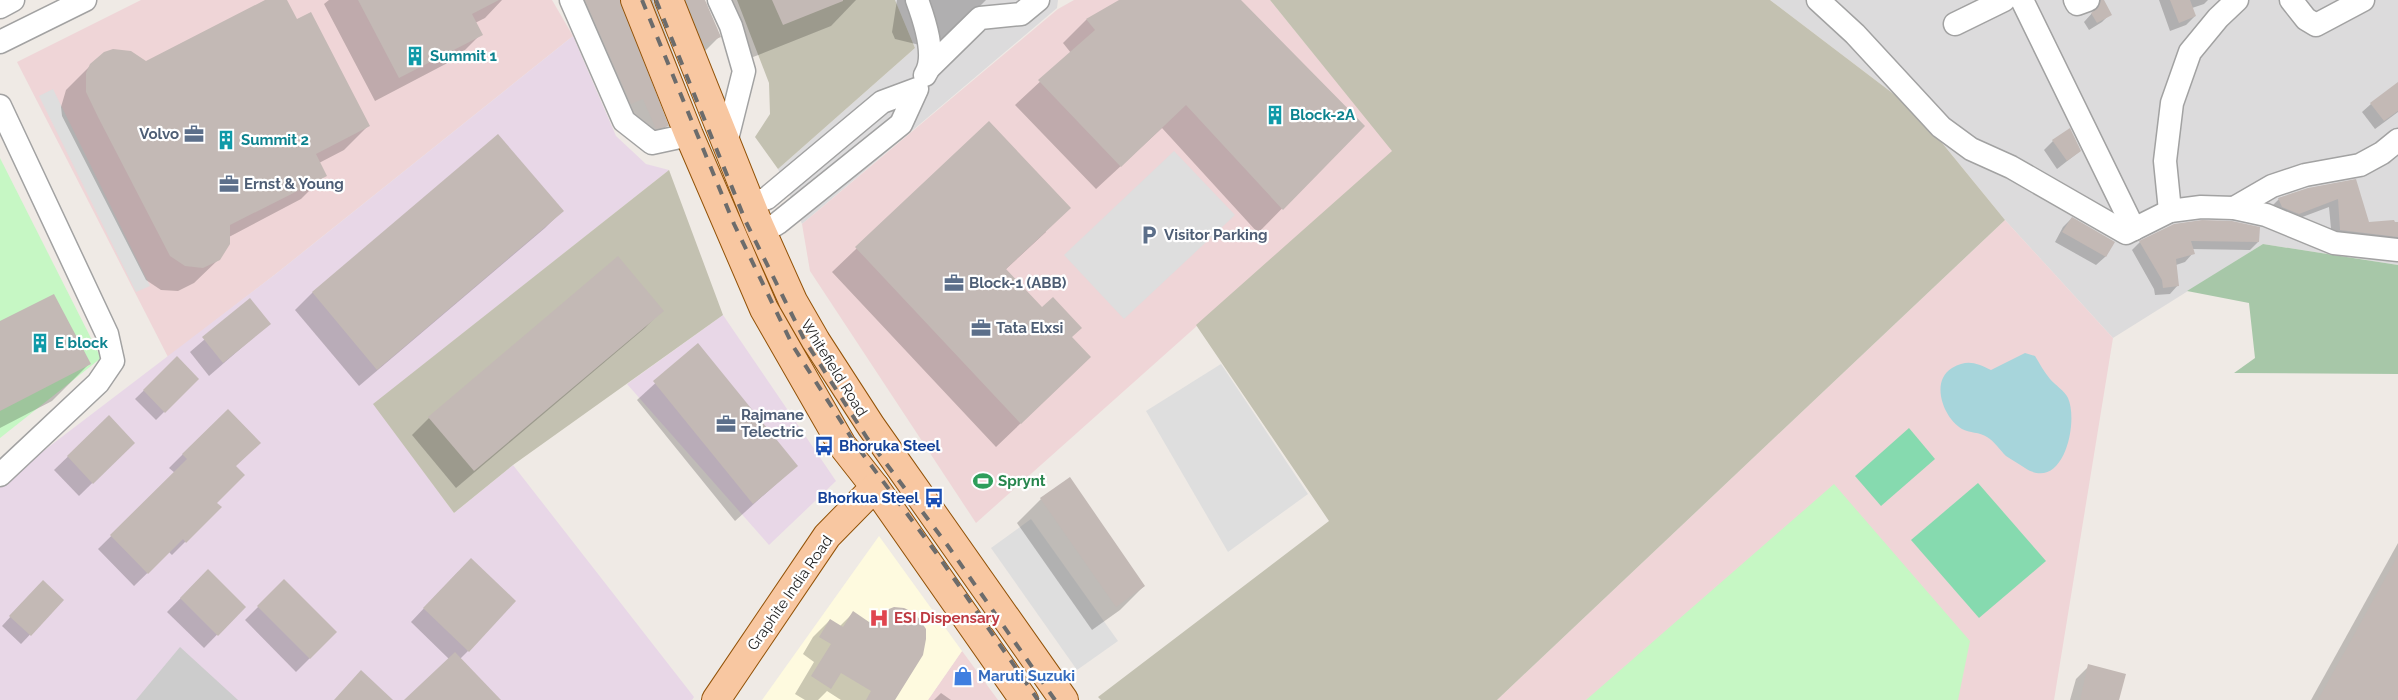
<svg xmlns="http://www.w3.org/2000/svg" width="2398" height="700" viewBox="0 0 2398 700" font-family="Raleway,sans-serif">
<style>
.residential{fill:#dcdbdc}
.commercial{fill:#efd5d7}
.industrial{fill:#e8d7e7}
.education{fill:#fefadf}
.religious{fill:#ccc}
.construction{fill:#c3c1b1}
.cemetery{fill:#a7c7a8}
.park{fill:#c6f7c4}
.pitch{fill:#86daaf}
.parking{fill:#dedede}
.water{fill:#a7d5db}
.shadow{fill:#0003}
.building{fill:#c3b9b5}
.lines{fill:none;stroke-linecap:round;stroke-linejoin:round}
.minor-casing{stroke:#a2a2a2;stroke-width:25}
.major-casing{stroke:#925207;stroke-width:30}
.minor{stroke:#fff;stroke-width:22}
.major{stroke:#f8c7a1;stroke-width:28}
.rail{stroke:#6c6c6c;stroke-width:4;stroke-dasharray:10 10;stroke-linecap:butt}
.labels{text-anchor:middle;stroke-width:4.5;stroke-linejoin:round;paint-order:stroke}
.culture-label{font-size:15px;font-weight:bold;fill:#0d838f;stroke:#fff;text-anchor:start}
.service-label{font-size:15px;font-weight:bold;fill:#4e5e75;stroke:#fff;text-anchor:start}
.street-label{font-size:15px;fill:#1e1e1e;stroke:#fff}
.transit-label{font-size:15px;font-weight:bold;fill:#164399;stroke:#fff;text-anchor:start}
.leisure-label{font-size:15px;font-weight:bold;fill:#27864d;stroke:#fff;text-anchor:start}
.health-label{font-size:15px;font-weight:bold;fill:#be3a42;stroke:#fff;text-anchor:start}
.shop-label{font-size:15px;font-weight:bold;fill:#366cbe;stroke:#fff;text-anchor:start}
</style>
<rect width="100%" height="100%" fill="#efeae5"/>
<g class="residential">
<path d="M895,0H1058L1057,8L802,224L778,169L915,48Z"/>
<path d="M1770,0H2398V265L2263,244L2113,338L2005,220L1916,111Z"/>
</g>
<g class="commercial">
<path d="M141,0H552L573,36L277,273L168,357L17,62Z"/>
<path d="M1074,0H1270L1393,151L976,523L810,271L802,224L1058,9Z"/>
<path d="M2005,220L2113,338L2054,700H1497Z"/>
<path d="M962,651L998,700H928Z"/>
</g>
<g class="industrial">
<path d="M573,36L616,136L646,164L669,170L374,404L454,513L513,465L694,697L692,700H0V484L277,273Z"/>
<path d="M723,315L836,481L769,545L627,384Z"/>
</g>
<path class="education" d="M879,536L962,651L928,700H762Z"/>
<path class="religious" d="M180,647L238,700H136Z"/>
<g class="construction">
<path d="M737,0H895L915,48L778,169L755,137L770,114L769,83Z"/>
<path d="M1270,0H1770L1916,111L2005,220L1497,700H1101L1098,697L1329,521L1196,325L1392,151Z"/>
<path d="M669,170L723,315L513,465L454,513L373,404Z"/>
</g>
<path class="cemetery" d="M2263,244L2398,265V374L2234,373L2255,358L2249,303L2187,291Z"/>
<g class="park">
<path d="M0,158L101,358L0,438Z"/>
<path d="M1834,484L1970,641L1958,700H1586Z"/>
</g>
<g class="pitch">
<path d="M1909,428L1935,459L1881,506L1855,476Z"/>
<path d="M1978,483L2046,561L1979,618L1911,540Z"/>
</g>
<g class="parking">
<path d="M53,89L150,286L136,292L39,96Z"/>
<path d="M1174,151L1235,215L1124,319L1064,255Z"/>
<path d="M1221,364L1308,494L1228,552L1146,411Z"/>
<path d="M1031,519L1118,641L1077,670L991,548Z"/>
</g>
<path class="water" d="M2025,353L2035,356C2040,364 2044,372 2050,379C2055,385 2065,391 2068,398C2079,423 2063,493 2025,468C2019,464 2012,460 2006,456C2000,450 1994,441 1987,437C1980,432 1969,433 1962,429C1943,418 1930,381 1952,368C1968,359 1976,363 1991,370Z"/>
<g class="shadow">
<path d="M268,0H285L296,20L368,126L344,150L319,163L325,175L301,199L229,237L219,259L194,283L178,291L161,290L146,280L62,116L61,107L66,90L91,65L146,62Z"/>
<path d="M329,0H502L485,18L475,23L481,34L457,58L375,101L324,4Z"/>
<path d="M561,0H703L719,37L702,54L662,5L653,1L697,117L681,134L627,4L619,1L667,126L650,143Z"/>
<path d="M723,0H856L831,26L748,59Z"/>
<path d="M897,0H986L953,33L928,47L895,39L892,32Z"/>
<path d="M1122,0H1239L1363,126L1258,233L1162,128L1096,189L1015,105L1071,53L1063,43L1086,20Z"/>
<path d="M2089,0H2102L2110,14L2102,22L2089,30L2084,22L2094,11L2093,3Z"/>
<path d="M2159,0H2208L2204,4L2192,8L2195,16L2186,25L2170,31Z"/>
<path d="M2398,87V112L2375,129L2362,112L2371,104Z"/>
<path d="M989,122L1046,232L1005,270L1071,338L1065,381L996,447L832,272Z"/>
<path d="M498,136L562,211L545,228L359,386L295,310L312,293Z"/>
<path d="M2053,141L2080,151L2057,169L2044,150Z"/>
<path d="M2355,180L2368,223L2398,224V249L2332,239L2329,207L2289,222L2270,208L2279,199Z"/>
<path d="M2072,218L2113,242L2105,257L2096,265L2055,242L2063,227Z"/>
<path d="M2174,225L2258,242L2250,250L2192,249L2193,253L2185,262L2176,265L2178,285L2170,294L2155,295L2154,289L2132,250L2140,242Z"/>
<path d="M250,300L269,324L209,376L190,352Z"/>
<path d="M662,310L645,328L456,488L412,435L429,418Z"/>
<path d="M0,323L89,364L52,401L0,428Z"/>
<path d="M698,344L796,466L735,521L637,400Z"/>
<path d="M177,358L197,379L156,420L135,399Z"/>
<path d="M109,417L133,443L79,496L54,470Z"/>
<path d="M183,454L235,467L215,503L220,507L172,555L169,552L134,586L98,549L175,473L169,468Z"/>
<path d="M1041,499L1144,586L1120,610L1092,630L1017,523Z"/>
<path d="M2398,543V700H2311Z"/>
<path d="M208,570L244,607L204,648L167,612Z"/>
<path d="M458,572L468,651L460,659L499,700H406L449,659L411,622Z"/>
<path d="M284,581L336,632L296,672L245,620Z"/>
<path d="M35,590L63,600L21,644L2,626Z"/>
<path d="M853,613L870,623L914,614L921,621L925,630L894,700H841L827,691L818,700H805L795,694L814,662L803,654L813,637L830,620L840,626Z"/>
<path d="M2089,666L2118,700H2070L2076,679Z"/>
<path d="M941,693L951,700H934Z"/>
</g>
<g class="building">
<path d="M265,0H287L297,19L311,12L370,126L316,154L327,176L230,225V244L220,260L203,268L185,266L170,256L98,117L86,92V73L90,64L104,52L113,49L131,51L146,61Z"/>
<path d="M358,0H499L472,14L483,35L399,78Z"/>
<path d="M585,0H620L669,126L656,129L643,99L631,104Z"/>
<path d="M686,0H705L721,37L704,44Z"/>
<path d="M772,0H843V1L783,25Z"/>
<path d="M1119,0H1241L1365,126L1283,210L1186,105L1121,167L1038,80L1095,30L1086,19Z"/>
<path d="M2101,0H2104L2112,15L2097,23L2091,13L2098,8Z"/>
<path d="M2170,0H2190L2196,16L2179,23Z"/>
<path d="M2398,82V111L2384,121L2370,103Z"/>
<path d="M989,121L1071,208L1006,269L1042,307L1053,297L1082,328L1072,337L1091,357L1021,424L855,247Z"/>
<path d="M2070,128L2081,151L2067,161L2052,140Z"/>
<path d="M498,134L564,211L377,370L312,292Z"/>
<path d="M2356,179L2369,222L2394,220L2395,222H2398V237L2340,230L2338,199L2299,214L2282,207L2278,198L2308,188Z"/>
<path d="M2072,217L2115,242L2106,257L2062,232Z"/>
<path d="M2202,220L2232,221L2260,227L2259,242L2191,241L2195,254L2176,259L2179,286L2163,288L2162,280L2139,241L2174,224Z"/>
<path d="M618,256L664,311L474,471L428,417Z"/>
<path d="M54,294L91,364L0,411V321Z"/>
<path d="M250,298L271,324L223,363L202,337Z"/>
<path d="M698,343L798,466L753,504L653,381Z"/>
<path d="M177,356L199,379L165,413L143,390Z"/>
<path d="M228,409L261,443L236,466L245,475L217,503L222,507L186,543L183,539L148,574L110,535L187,459L182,454Z"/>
<path d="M109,415L135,443L93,484L67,456Z"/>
<path d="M1070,477L1145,586L1116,607L1040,498Z"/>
<path d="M2398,555V700H2318Z"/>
<path d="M471,558L516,601L469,652L423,608Z"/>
<path d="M208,569L246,607L218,636L180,598Z"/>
<path d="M284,579L337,632L310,659L257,606Z"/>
<path d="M43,580L64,600L31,636L9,616Z"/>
<path d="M894,607L904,608L915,613L926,629V639L923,655L895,700H866L871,691L841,673L831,689L811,676L831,644L819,637L830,619L843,627L853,611L869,622L884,611Z"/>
<path d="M455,652L501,700H404Z"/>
<path d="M2088,664L2126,674L2119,700H2080Z"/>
<path d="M361,670L393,700H334Z"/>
</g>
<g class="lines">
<defs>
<g id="minor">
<path d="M571,0L624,121L652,143L689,135"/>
<path d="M719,0L731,26L744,71L726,143"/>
<path d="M917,0C924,19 937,57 925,75"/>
<path d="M1818,0L1855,34L1941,127L1971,149L2011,167L2126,233L2170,211L2201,207L2234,208L2266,215L2334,243L2398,250"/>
<path d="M2022,0L2134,229"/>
<path d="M2075,0L2077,4L2088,0"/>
<path d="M2291,0L2306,19L2316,25L2363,0"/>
<path d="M0,7L13,0"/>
<path d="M1955,24L2004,0"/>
<path d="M0,42L85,0"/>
<path d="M930,67L980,18L1021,14L1038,0"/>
<path d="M0,106L107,334L113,361L98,383L0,475"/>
<path d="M751,205L767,198L882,102L917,89L901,124L778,223L762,233"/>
<path d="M2234,208L2272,186L2305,175L2360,165L2382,153L2398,140"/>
<path d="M2170,211L2165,161L2172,103L2190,52L2218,18L2237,0"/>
</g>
<g id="major">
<path d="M635,0L689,135L764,309L842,445L875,487L1024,700"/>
<path d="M669,0L759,225L793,301L816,341L871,426L1064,700"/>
<path d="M716,700L827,536L875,487"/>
</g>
</defs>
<use href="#minor" class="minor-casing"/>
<use href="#major" class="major-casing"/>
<use href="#minor" class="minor"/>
<use href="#major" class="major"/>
<g class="rail">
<path d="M642,0L734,224L793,346L856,445L937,554L1038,700"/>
<path d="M656,0L746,222L804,339L867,438L948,546L1055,700"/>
</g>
</g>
<defs>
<symbol id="building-bare" viewBox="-9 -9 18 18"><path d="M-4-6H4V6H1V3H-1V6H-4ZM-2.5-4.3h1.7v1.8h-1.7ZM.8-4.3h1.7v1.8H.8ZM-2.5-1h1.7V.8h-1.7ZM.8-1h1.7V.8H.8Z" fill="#0f9aa8" stroke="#fff" stroke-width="2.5" paint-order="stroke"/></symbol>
<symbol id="office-bare" viewBox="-9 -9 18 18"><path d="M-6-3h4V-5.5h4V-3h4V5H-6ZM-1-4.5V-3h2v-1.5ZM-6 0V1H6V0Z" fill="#5c6f8a" stroke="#fff" stroke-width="2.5" paint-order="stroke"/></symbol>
<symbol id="parking-bare" viewBox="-9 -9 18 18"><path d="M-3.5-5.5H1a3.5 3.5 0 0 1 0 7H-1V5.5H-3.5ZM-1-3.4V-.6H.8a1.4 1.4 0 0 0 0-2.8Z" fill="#5c6f8a" stroke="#fff" stroke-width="2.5" paint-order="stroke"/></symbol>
<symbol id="bus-bare" viewBox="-9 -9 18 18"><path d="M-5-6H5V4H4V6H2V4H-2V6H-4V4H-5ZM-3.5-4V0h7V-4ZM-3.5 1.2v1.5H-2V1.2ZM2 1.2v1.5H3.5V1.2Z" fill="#1a4fb4" stroke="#fff" stroke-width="2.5" paint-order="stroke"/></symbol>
<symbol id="stadium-bare" viewBox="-9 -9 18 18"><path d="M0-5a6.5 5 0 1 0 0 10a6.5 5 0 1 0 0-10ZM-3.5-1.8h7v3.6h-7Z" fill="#2e9e5b" stroke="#fff" stroke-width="2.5" paint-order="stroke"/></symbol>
<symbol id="hospital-bare" viewBox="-9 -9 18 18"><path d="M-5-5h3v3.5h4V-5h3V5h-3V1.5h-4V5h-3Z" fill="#e0444e" stroke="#fff" stroke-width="2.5" paint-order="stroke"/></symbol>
<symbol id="shop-bare" viewBox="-9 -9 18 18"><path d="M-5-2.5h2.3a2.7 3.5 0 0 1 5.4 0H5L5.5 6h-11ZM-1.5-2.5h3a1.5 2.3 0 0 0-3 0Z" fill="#3f7fe0" stroke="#fff" stroke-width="2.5" paint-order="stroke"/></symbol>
</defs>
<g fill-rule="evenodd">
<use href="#building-bare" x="401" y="42" width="28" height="28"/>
<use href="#building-bare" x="1261" y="101" width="28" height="28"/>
<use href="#office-bare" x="180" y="120" width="28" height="28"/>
<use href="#building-bare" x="212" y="126" width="28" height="28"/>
<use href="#office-bare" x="215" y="170" width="28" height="28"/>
<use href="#parking-bare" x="1135" y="221" width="28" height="28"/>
<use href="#office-bare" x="940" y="269" width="28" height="28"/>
<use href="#office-bare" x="967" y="314" width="28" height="28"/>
<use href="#building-bare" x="26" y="329" width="28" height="28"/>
<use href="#office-bare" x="712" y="410" width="28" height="28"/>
<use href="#bus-bare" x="810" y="432" width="28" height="28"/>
<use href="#stadium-bare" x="969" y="467" width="28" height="28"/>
<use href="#bus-bare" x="920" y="484" width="28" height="28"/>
<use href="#hospital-bare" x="865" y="604" width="28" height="28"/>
<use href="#shop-bare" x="949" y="662" width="28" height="28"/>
</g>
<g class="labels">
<g class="culture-label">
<text x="430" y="61">Summit 1</text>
<text x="1290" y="120">Block-2A</text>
<text x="241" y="145">Summit 2</text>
<text x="55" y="348">E block</text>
</g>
<g class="service-label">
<text x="179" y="139" text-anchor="end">Volvo</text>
<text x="244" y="189">Ernst &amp; Young</text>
<text x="1164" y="240">Visitor Parking</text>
<text x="969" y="288">Block-1 (ABB)</text>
<text x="996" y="333">Tata Elxsi</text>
<text x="741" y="420">Rajmane<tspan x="741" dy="17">Telectric</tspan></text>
</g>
<g class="street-label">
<text transform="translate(834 368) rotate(58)" y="5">Whitefield Road</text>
<text transform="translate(790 593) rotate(-55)" y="5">Graphite India Road</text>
</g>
<g class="transit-label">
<text x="839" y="451">Bhoruka Steel</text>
<text x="919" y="503" text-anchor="end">Bhorkua Steel</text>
</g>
<g class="leisure-label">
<text x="998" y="486">Sprynt</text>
</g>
<g class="health-label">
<text x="894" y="623">ESI Dispensary</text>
</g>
<g class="shop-label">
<text x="978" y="681">Maruti Suzuki</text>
</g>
</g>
</svg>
